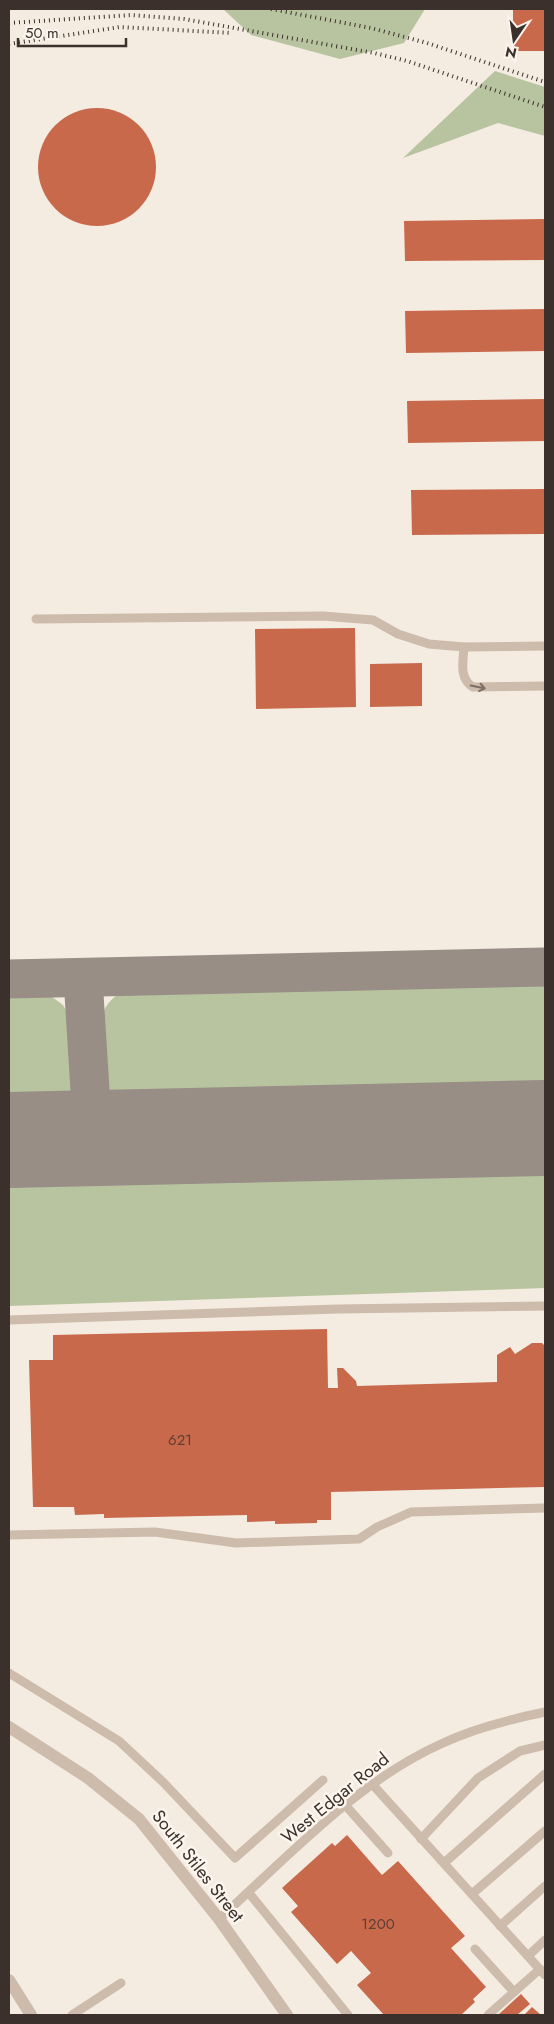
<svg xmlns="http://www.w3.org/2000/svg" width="554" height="2024" viewBox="0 0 554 2024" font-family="Jost,sans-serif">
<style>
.green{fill:#b8c4a0}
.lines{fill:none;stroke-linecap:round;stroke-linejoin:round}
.taxiway{stroke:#988e86;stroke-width:39}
.runway{stroke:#988e86;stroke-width:96}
.building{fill:#c8694b}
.lane{stroke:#cdbbac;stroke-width:9}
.street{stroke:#cdbbac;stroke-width:12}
.rail{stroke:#3b302b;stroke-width:4;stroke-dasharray:1 4;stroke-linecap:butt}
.oneway{stroke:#7d6f65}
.labels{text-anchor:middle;stroke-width:5;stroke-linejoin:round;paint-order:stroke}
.number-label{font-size:15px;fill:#5e3e33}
.street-label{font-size:18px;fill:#3b302b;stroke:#fbf5ee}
</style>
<rect width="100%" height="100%" fill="#f4ebe1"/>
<g class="green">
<path d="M223,9H425L404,43L340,59L251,35Z"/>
<path d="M495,71L545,87V136L498,123L403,158Z"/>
<path d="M528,979L545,984V1086L107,1096L102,1093L100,1083V1021C104,1005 113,996 127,989Z"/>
<path d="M44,991L63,1005L73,1022L74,1093L70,1097L9,1098V992Z"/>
<path d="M545,1167V1288L9,1306V1180Z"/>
</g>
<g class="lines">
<g class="taxiway">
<path d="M83,978L93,1138"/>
<path d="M9,979L545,967"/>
</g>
<path class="runway" d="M9,1140L545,1128"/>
</g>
<g class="building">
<rect x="513" y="9" width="32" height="42"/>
<circle cx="97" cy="167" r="59"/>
<path d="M545,219V260L405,261L404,221Z"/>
<path d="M545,309V351L406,353L405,311Z"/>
<path d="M545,399V441L408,443L407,401Z"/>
<path d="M545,489V534L412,535L411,490Z"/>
<path d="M355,628L356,707L256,709L255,629Z"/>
<path d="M422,663V706L370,707V664Z"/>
<path d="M327,1329L328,1388H338L337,1368H343L356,1381L357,1386L497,1382V1355L510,1347L515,1354L532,1343H542L545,1346V1487L331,1492V1520H317V1523L275,1524V1521L247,1522V1515L104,1518V1514L75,1515L74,1507H33L29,1360H53V1335Z"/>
<path d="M347,1835L382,1875L398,1861L465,1936L451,1948L486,1987L473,1999L475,2002L461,2015H384L357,1985L371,1973L351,1951L337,1964L291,1912L298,1906L282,1888L332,1843L335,1846Z"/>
<path d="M521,1994L530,2004L517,2015H498Z"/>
<path d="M532,2007L541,2015H524Z"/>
</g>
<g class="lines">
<g class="lane">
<path d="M36,619L323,616L373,620L398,634L429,644L464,647L545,646"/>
<path d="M464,647C463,662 459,679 473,687L545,686"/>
<path d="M9,1320L338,1309L545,1306"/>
<path d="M9,1535L155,1532L236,1543L359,1539L377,1527L411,1512L545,1508"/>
<path d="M9,1673L119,1741L163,1782L235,1858L323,1780"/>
<path d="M373,1785L545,1975"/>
<path d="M346,1806L388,1853"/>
<path d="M421,1839L478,1778L520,1751L545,1745"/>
<path d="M444,1863L545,1774"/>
<path d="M249,1893L348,2015"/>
<path d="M472,1894L545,1831"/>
<path d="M219,1919C288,1857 357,1781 443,1743C475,1728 511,1719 545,1712"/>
<path d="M500,1926L545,1886"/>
<path d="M475,1949L514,1992"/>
<path d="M528,1956L545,1940"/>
<path d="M72,2015L121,1983"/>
<path d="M488,2015L540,1969"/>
</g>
<g class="street">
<path d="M9,1727L88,1778L139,1819L219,1919L287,2015"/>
<path d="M9,1980L31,2015"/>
</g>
<g class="rail">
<path d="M271,9L371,28L427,43L545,82"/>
<path d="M9,23L131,15L184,19L374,53L407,61L545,107"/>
<path d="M9,44L120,27L232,33"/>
</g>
</g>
<defs><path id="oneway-shaft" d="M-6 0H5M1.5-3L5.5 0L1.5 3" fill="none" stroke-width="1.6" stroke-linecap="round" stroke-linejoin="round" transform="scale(1.25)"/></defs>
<use class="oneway" href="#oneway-shaft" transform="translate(478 687) rotate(12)"/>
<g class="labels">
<g class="number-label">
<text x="180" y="1445">621</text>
<text x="378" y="1929">1200</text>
</g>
<g class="street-label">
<text transform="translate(335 1798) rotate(-39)" y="6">West Edgar Road</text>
<text transform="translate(198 1866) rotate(52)" y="6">South Stiles Street</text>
</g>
</g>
<rect width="554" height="2024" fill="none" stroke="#3b302b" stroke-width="20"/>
<g transform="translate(514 40) rotate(193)" stroke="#fbf5ee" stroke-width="4" paint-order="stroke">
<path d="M0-4L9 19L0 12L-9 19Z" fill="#3b302b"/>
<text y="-8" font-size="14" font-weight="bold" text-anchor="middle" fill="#3b302b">N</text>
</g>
<path d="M18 38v8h108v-8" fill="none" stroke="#3b302b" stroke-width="2.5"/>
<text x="25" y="38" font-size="15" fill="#3b302b" stroke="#fbf5ee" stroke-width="4" paint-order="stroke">50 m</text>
</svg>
